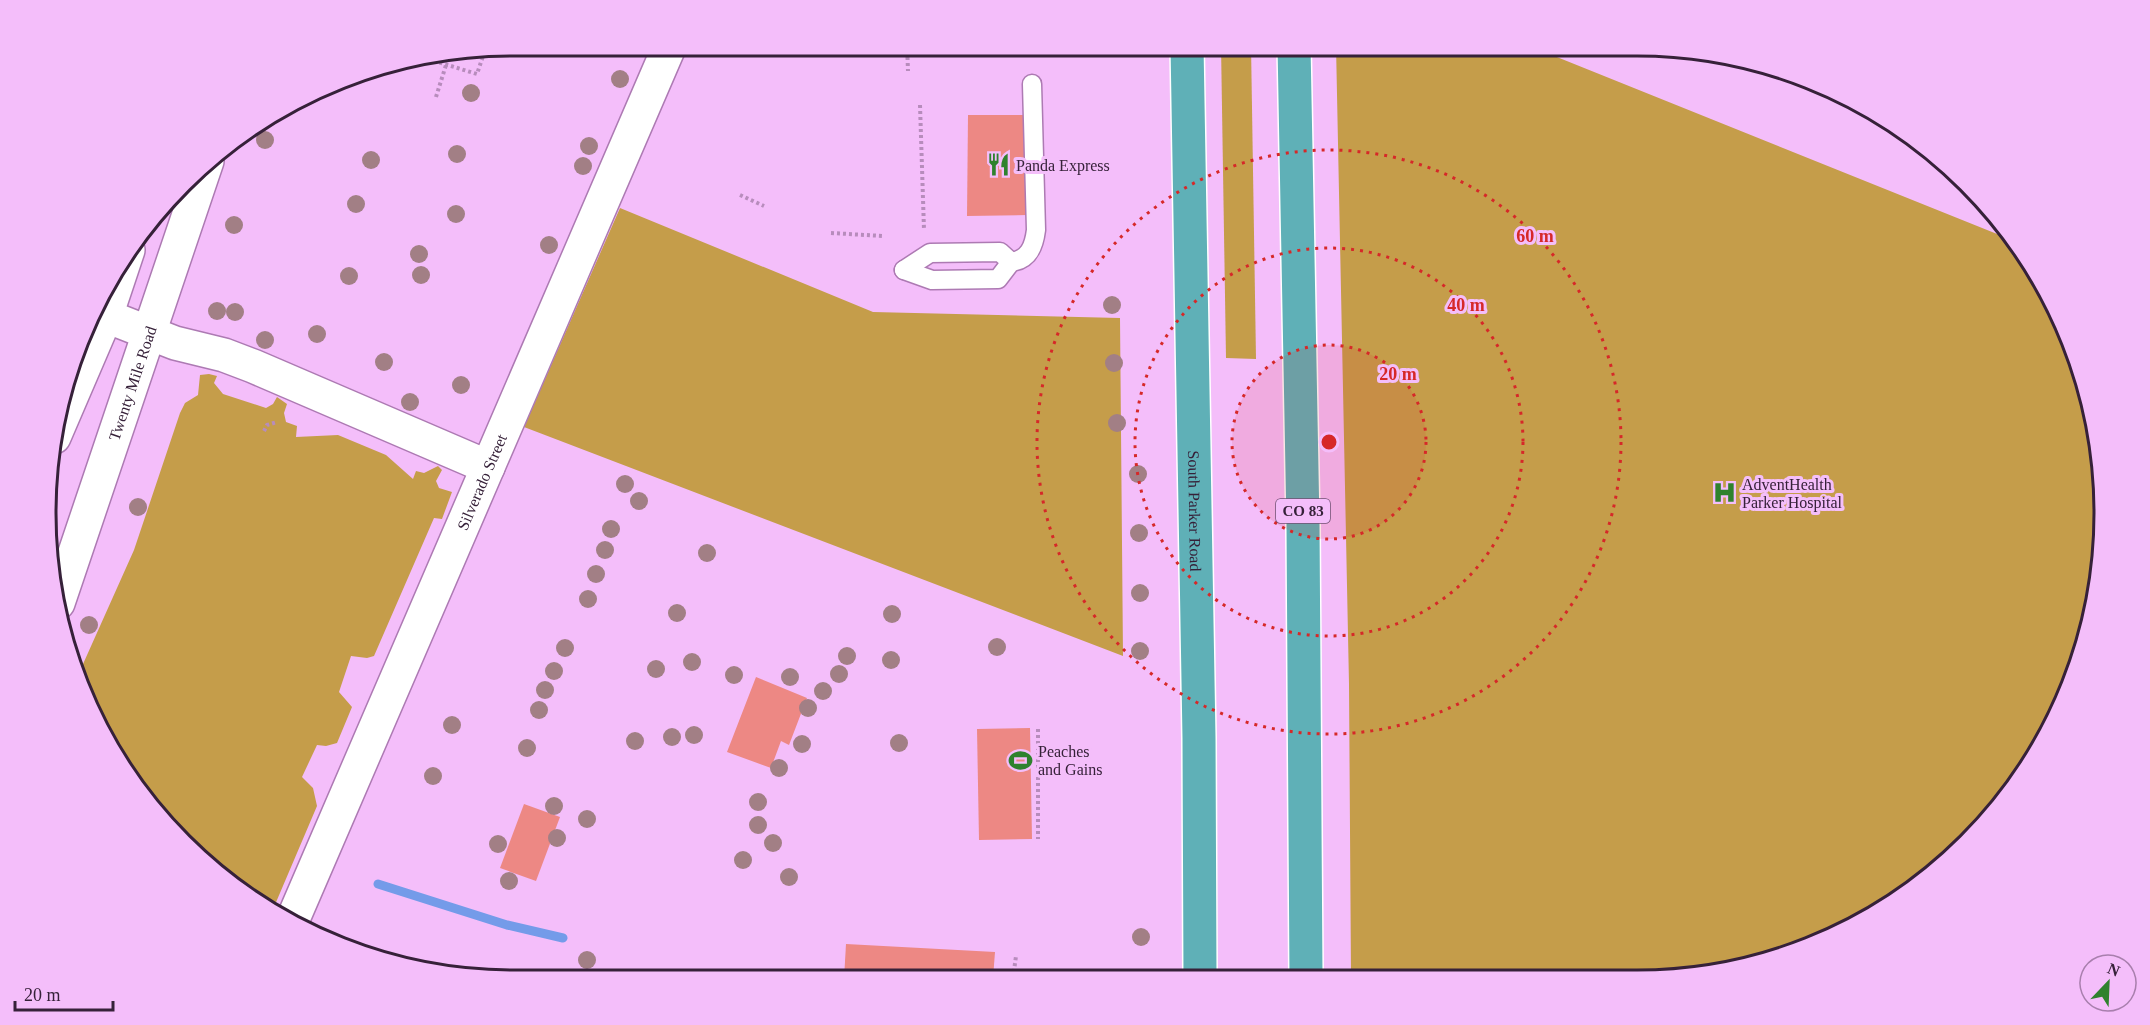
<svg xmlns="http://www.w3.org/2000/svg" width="2150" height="1025" viewBox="0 0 2150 1025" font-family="Georgia,serif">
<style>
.green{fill:#c59d4a}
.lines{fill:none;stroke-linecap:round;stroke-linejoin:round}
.stream{stroke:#749be9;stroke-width:9}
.building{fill:#ed8884}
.service-casing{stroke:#ad7ab3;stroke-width:21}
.minor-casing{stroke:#ad7ab3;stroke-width:36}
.tertiary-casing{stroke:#ad7ab3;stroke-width:36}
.trunk-casing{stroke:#fff;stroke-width:36}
.path{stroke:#b78cbc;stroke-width:4;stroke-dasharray:3 3;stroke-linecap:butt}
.service{stroke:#fff;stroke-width:18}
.minor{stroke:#fff;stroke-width:33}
.tertiary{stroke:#fff;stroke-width:33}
.trunk{stroke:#5fb0b7;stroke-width:33}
.tree{fill:#a27f85}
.ring{fill:none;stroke:#d62828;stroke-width:3;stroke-dasharray:3 6}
.labels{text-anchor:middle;stroke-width:6;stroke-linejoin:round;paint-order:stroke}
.shield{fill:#f4befa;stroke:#6f5073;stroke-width:1.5}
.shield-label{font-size:15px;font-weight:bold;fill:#362139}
.poi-label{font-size:16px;fill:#362139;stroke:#f4befa;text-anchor:start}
.street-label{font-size:16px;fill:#362139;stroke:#f4befa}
.rim{fill:none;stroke:#362139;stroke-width:3}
.centre{fill:#d62828;stroke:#f4befa;stroke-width:3}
.ring-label{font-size:18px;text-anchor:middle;font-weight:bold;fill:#d62828;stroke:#f4befa;stroke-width:6;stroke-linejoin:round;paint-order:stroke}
</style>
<rect width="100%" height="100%" fill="#f4befa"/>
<g class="green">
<path d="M1221,45H1251L1256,359L1226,358Z"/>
<path d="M1336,45H1527L2017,242L2026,253L2070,334L2096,422L2105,513L2096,604L2069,692L2008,797L1922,883L1817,944L1699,976L1351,977L1349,684Z"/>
<path d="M620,208L873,312L1120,318L1123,656L524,427Z"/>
<path d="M209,374L217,376L214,383L223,394L266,408L273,404L277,397L287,404L284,413L286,422L297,426L296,437L338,435L386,455L413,479L416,471L424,473L438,466L442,470L436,481L439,488L452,492L442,519L434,518L374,656L367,658L351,656L339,692L352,707L337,743L326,746L317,745L302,777L313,788L317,806L274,907L204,864L141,797L93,720L79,673L134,550L180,413L185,403L198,395L200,375Z"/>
</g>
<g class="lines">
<path class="stream" d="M378,884L507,925L563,938"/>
</g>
<g class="building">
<path d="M968,115H1028V215L967,216Z"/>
<path d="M756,677L807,698L789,745L781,741L771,768L727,752Z"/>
<path d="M1030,728L1032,839L979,840L977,729Z"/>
<path d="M524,804L560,817L536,881L500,868Z"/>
<path d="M846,944L995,952L993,978L844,979Z"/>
</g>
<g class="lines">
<defs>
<g id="service">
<path d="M904,270L932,280L998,279L1011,262C1029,260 1034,246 1036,230L1032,84"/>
<path d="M904,270L930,253L1000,252L1011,262"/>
</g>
<g id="minor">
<path d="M106,316L175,343L224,355L253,366L488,467"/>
<path id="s1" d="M293,919L670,45"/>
</g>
<g id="tertiary">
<path d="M54,437L106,316L128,250"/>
<path id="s2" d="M58,603L207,161"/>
</g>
<g id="trunk">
<path id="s3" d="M1187,45L1199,738L1200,978"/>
<path d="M1294,45L1303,524L1306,977"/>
</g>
</defs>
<use href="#service" class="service-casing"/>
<use href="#minor" class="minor-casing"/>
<use href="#tertiary" class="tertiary-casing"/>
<use href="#trunk" class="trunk-casing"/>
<g class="path">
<path d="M907,45L908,71"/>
<path d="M428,59L477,74L485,50"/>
<path d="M373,78L376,68"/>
<path d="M436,97L446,65"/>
<path d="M920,105L924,230"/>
<path d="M740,195L764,206"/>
<path d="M831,233L883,236"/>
<path d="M264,431L267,425L277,422"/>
<path d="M1038,729V839"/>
<path d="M1013,978L1016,956"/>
</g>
<use href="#service" class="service"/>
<use href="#minor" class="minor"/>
<use href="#tertiary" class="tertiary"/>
<use href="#trunk" class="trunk"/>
</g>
<g class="tree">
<circle cx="620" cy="79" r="9"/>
<circle cx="471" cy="93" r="9"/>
<circle cx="265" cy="140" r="9"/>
<circle cx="589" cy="146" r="9"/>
<circle cx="457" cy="154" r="9"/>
<circle cx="371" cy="160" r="9"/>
<circle cx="583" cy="166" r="9"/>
<circle cx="356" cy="204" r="9"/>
<circle cx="456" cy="214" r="9"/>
<circle cx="234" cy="225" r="9"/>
<circle cx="549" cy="245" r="9"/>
<circle cx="419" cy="254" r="9"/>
<circle cx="421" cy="275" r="9"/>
<circle cx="349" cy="276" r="9"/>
<circle cx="1112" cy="305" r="9"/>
<circle cx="217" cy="311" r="9"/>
<circle cx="235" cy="312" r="9"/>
<circle cx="317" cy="334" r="9"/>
<circle cx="265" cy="340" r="9"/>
<circle cx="384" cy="362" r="9"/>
<circle cx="1114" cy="363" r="9"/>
<circle cx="461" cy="385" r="9"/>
<circle cx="410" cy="402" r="9"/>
<circle cx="1117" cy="423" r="9"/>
<circle cx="1138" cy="474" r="9"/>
<circle cx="625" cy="484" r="9"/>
<circle cx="639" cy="501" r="9"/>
<circle cx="138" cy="507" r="9"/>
<circle cx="611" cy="529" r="9"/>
<circle cx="1139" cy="533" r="9"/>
<circle cx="605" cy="550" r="9"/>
<circle cx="707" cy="553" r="9"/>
<circle cx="596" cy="574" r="9"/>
<circle cx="1140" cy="593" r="9"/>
<circle cx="588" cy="599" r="9"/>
<circle cx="677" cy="613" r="9"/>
<circle cx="892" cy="614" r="9"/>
<circle cx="89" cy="625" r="9"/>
<circle cx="997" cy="647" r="9"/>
<circle cx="565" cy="648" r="9"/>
<circle cx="1140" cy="651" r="9"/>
<circle cx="847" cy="656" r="9"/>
<circle cx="891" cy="660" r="9"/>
<circle cx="692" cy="662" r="9"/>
<circle cx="656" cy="669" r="9"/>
<circle cx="554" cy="671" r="9"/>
<circle cx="839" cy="674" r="9"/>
<circle cx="734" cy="675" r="9"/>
<circle cx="790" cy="677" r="9"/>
<circle cx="545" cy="690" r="9"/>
<circle cx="823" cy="691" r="9"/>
<circle cx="808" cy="708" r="9"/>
<circle cx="539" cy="710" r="9"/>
<circle cx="452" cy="725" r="9"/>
<circle cx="694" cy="735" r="9"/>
<circle cx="672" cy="737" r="9"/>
<circle cx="635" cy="741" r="9"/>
<circle cx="899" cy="743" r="9"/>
<circle cx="802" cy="744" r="9"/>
<circle cx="527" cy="748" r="9"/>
<circle cx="779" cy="768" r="9"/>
<circle cx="433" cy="776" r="9"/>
<circle cx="758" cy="802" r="9"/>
<circle cx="554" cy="806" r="9"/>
<circle cx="587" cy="819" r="9"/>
<circle cx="758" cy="825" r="9"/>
<circle cx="557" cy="838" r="9"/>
<circle cx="773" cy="843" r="9"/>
<circle cx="498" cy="844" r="9"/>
<circle cx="743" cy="860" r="9"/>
<circle cx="789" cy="877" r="9"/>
<circle cx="509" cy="881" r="9"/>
<circle cx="1141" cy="937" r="9"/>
<circle cx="587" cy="960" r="9"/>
</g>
<circle cx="1329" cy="442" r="97" fill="#d62828" fill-opacity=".12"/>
<g class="ring">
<circle cx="1329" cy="442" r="97"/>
<circle cx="1329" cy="442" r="194"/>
<circle cx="1329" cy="442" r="292"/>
</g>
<defs>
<symbol id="restaurant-bare" viewBox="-9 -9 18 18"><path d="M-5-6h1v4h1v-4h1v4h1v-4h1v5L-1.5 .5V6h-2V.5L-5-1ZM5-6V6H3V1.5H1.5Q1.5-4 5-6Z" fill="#2f822e" stroke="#f4befa" stroke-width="2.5" paint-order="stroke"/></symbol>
<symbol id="hospital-bare" viewBox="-9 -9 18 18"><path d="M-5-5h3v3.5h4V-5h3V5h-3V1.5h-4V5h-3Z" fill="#2f822e" stroke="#f4befa" stroke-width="2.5" paint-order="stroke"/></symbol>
<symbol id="stadium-bare" viewBox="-9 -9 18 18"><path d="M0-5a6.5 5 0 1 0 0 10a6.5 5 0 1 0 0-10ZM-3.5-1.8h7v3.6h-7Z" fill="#2f822e" stroke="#f4befa" stroke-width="2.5" paint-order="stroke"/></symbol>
</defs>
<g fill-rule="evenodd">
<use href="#restaurant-bare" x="982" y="148" width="33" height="33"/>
<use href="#hospital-bare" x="1708" y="476" width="33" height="33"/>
<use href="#stadium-bare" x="1004" y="744" width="33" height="33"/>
</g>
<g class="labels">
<rect class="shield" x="1276" y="499" width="54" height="24" rx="4.5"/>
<g class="shield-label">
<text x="1303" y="516">CO 83</text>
</g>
<g class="poi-label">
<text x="1016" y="171">Panda Express</text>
<text x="1742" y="490">AdventHealth<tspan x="1742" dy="18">Parker Hospital</tspan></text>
<text x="1038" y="757">Peaches<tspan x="1038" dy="18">and Gains</tspan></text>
</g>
<g class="street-label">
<text dy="6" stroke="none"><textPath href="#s2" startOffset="232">Twenty Mile Road</textPath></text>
<text dy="6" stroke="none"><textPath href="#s1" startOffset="476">Silverado Street</textPath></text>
<text dy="6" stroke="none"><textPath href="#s3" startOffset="466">South Parker Road</textPath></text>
</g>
</g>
<path d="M0 0H2150V1025H0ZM513 56H1637A457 457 0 0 1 2094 513V513A457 457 0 0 1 1637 970H513A457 457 0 0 1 56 513V513A457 457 0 0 1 513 56Z" fill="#f4befa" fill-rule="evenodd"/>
<path class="rim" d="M513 56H1637A457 457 0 0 1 2094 513V513A457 457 0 0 1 1637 970H513A457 457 0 0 1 56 513V513A457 457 0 0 1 513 56Z"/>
<circle cx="1329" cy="442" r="9" class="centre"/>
<g class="ring-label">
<text x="1535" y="242">60 m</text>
<text x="1466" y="311">40 m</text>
<text x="1398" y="380">20 m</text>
</g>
<g transform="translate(2108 983) rotate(23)"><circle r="28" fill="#f4befa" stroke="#a87fad" stroke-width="1.5"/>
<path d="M0-4.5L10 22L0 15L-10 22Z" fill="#2f822e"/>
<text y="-9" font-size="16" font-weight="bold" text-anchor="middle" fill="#362139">N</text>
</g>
<path d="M15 1001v9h98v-9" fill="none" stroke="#362139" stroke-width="3"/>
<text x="24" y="1001" font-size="18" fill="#362139" stroke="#f4befa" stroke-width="4.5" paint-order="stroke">20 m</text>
</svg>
